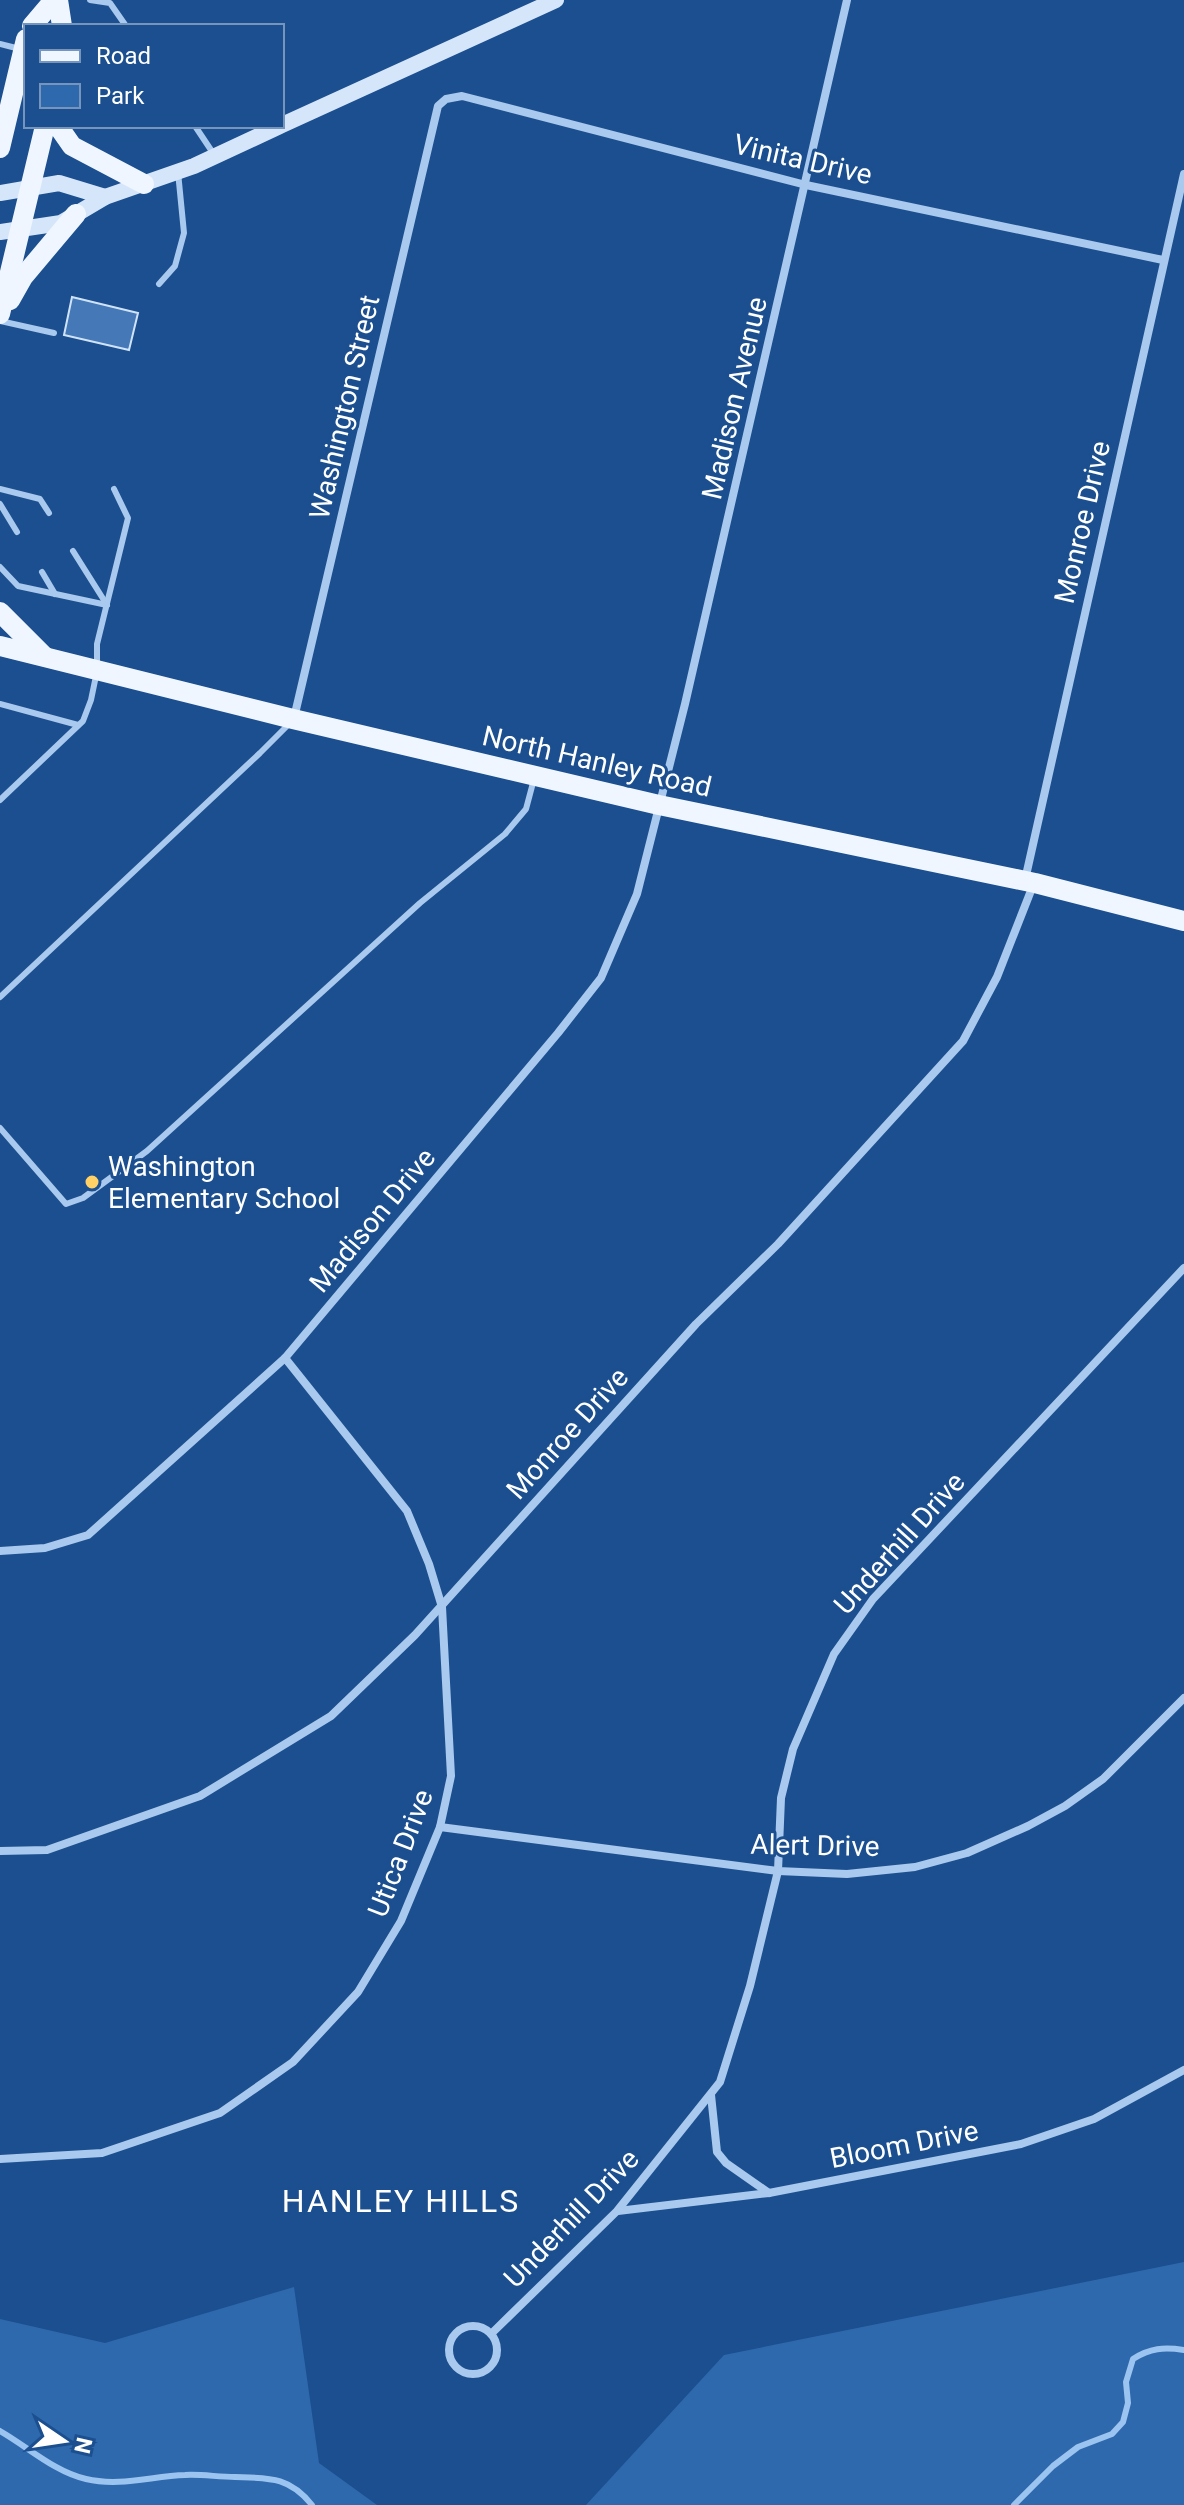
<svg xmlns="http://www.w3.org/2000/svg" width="1184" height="2505" viewBox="0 0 1184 2505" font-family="Roboto,sans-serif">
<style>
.green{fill:#2e69ad}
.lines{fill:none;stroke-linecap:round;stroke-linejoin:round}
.stream{stroke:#9cc4f0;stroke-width:6}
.building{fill:#4478b7;stroke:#cfe3fa;stroke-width:2}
.lane{stroke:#a9c9ee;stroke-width:6}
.street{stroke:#a9c9ee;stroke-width:8}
.secondary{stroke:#d6e6fa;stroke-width:16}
.primary{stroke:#f0f6ff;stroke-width:20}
.poi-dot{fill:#ffd166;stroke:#1b4f8f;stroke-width:3}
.labels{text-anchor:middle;stroke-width:6;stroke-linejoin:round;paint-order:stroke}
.street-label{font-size:28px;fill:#fff;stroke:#1b4f8f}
.poi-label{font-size:28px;fill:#fff;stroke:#1b4f8f;text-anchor:start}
.quarter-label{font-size:32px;letter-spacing:2px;fill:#fff;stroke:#1b4f8f}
</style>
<rect width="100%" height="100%" fill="#1b4f8f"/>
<g class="green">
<path d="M1184,2262V2505H586L724,2355Z"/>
<path d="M294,2287L319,2463L377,2505H0V2319L105,2343Z"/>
</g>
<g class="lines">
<g class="stream">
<path d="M0,2431C28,2447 55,2472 86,2479C120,2487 152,2476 185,2475C201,2474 218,2477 235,2477C268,2478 289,2476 312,2505"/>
<path d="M1014,2505L1053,2466L1078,2447L1112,2434L1123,2422L1128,2403L1126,2382L1133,2359C1150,2348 1164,2347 1184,2350"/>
</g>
</g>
<path class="building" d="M72,297L138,313L129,350L64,335Z"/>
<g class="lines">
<g class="lane">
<path d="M90,0L110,3L126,26"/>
<path d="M0,44L20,49"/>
<path d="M195,126L215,156"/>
<path d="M159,284L175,266L184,233L178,172"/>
<path d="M0,321L54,333"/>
<path d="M0,489L40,499L49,513"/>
<path d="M0,504L17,532"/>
<path d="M73,551L107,605"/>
<path d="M0,567L18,586L107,605"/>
<path d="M42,572L55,594"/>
<path d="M0,704L78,725"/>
<path d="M0,800L83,721L91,700L97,671V644L128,518L114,489"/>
<path d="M0,997L260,753L291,722"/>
<path d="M0,1128L66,1204L83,1198L147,1151L420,903L505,834L526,809L534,779"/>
</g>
<g class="street">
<path d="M294,718L438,106L446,99L462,96L806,185L1163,260"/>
<path d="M1025,880L1184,174"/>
<path d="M0,1551L45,1548L88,1535L285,1358L558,1033L601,978L637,894L685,704L847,0"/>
<path d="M440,1827L778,1871L847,1874L915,1867L967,1853L1028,1826L1065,1806L1103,1779L1184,1698"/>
<path d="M0,1851L47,1850L200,1796L331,1716L415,1635L696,1324L778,1244L963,1041L997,977L1034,883"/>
<path d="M711,2095L717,2152L726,2163L769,2193"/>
<path d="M0,2159L102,2153L220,2113L293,2062L358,1992L401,1921L440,1827L451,1776L442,1607L429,1564L407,1511L285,1358"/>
<path d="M618,2211L769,2193L1021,2144L1094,2119L1184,2070"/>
<circle cx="473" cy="2350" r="24"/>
<path d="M491,2334L617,2211L720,2082L750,1986L778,1871L781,1798L793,1749L834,1654L873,1599L1184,1268"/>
</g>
<g class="secondary">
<path d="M282,125L556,0"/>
<path d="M0,193L59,183L105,197"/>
<path d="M0,232L61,223L105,197L194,166L280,126"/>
</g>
<g class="primary">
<path d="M58,0L62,26"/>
<path d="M32,26L54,0"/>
<path d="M58,126L72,146L144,184"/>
<path d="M0,148L26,39"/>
<path d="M10,300L23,277L76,214"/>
<path d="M0,314L45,126"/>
<path d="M0,612L44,656"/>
<path d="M0,646L293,719L659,805L1035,883L1184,921"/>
</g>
</g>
<circle class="poi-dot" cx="92" cy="1182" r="8"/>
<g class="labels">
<g class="street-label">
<text transform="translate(803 159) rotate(13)" y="10">Vinita Drive</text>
<text transform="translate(734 398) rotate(-77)" y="10">Madison Avenue</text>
<text transform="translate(344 407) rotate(-77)" y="10">Washington Street</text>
<text transform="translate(1082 522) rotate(-77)" y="10">Monroe Drive</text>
<text transform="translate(597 761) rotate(13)" y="10">North Hanley Road</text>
<text transform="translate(372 1220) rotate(-50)" y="10">Madison Drive</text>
<text transform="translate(567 1433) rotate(-48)" y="10">Monroe Drive</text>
<text transform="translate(899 1543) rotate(-48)" y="10">Underhill Drive</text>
<text transform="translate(815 1845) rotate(1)" y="10">Alert Drive</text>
<text transform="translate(400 1853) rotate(-69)" y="10">Utica Drive</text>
<text transform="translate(904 2144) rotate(-11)" y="10">Bloom Drive</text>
<text transform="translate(571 2218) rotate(-46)" y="10">Underhill Drive</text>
</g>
<g class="poi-label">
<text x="108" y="1176">Washington<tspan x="108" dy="32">Elementary School</tspan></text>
</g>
<g class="quarter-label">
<text x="401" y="2212">HANLEY HILLS</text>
</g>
</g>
<rect x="24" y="24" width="260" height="104" fill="#1b4f8f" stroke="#7695bc" stroke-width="2"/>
<rect x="40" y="50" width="40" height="12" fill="#f0f6ff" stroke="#7695bc" stroke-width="2"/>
<text x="96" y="64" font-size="24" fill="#ffffff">Road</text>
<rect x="40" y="84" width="40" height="24" fill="#2e69ad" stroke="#7695bc" stroke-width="2"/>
<text x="96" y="104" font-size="24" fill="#ffffff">Park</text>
<g transform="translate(64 2441) rotate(103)" stroke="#1b4f8f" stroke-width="6" paint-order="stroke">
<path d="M0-6L14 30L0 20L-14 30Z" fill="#ffffff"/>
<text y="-12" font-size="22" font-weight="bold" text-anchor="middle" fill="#ffffff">N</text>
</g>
</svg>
